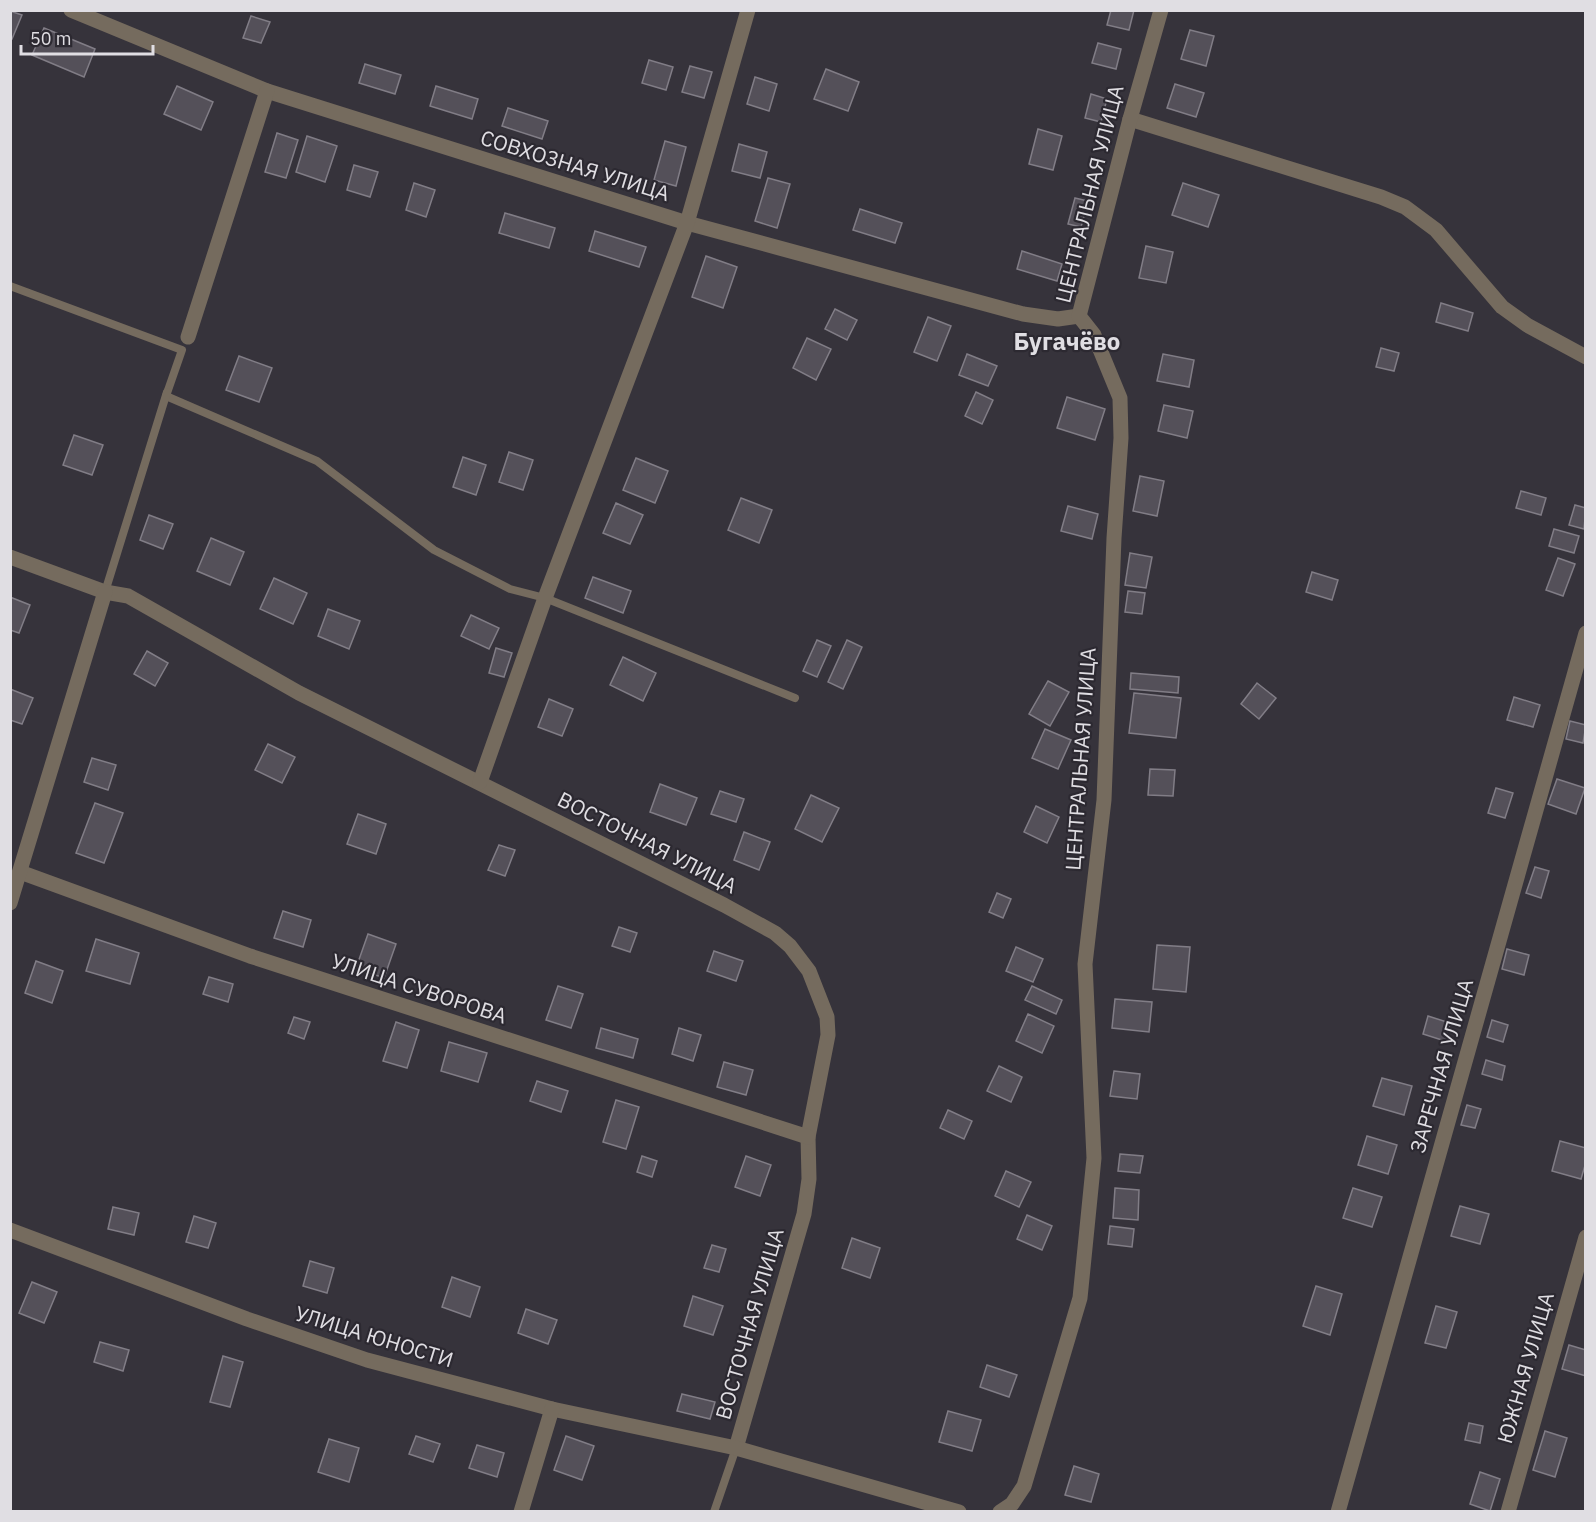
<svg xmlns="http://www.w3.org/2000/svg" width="1596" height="1522" viewBox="0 0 1596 1522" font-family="'IBM Plex Sans',sans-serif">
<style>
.building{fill:#545059;stroke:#817d86;stroke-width:1.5}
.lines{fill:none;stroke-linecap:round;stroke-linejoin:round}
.lane{stroke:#756b5e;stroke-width:8}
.street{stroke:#756b5e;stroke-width:15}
.labels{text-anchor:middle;stroke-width:4.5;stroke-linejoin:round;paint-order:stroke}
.street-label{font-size:21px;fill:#e0dee3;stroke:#2c2931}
.quarter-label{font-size:24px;font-weight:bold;fill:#e0dee3;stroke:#2c2931}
</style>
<rect width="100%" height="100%" fill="#36333b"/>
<g class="building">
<path d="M1111,10H1134L1129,30L1107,25Z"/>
<path d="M10,11L22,15L12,39L10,38Z"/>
<path d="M251,16L270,22L261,43L243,38Z"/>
<path d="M44,28L95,49L84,77L32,55Z"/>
<path d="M1190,30L1214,36L1206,66L1181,59Z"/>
<path d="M1098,43L1121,49L1116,69L1092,63Z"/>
<path d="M649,60L673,67L666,90L642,83Z"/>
<path d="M365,64L401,75L395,94L359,83Z"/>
<path d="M690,66L712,72L704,98L682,92Z"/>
<path d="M826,69L859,82L848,111L814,99Z"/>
<path d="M755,77L777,84L769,111L747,104Z"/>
<path d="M1175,84L1204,93L1196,117L1167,108Z"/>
<path d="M177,86L213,102L201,130L164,114Z"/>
<path d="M436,86L478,99L472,119L430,106Z"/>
<path d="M1091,94L1107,99L1101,122L1085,118Z"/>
<path d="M508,108L548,121L542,139L502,126Z"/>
<path d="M1038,129L1062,136L1053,170L1029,164Z"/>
<path d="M277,133L298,140L286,178L265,172Z"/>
<path d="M307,136L337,146L325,182L296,172Z"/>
<path d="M665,141L686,147L676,186L654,180Z"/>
<path d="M739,144L767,152L760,178L732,171Z"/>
<path d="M354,165L378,172L370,197L347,190Z"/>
<path d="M768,178L790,184L777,228L755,221Z"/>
<path d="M414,183L435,190L426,217L406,210Z"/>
<path d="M1183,183L1219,195L1208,227L1172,215Z"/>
<path d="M1075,198L1088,201L1081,227L1068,224Z"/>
<path d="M860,209L902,223L895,243L853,230Z"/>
<path d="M505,213L555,228L549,248L499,233Z"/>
<path d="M595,231L646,247L639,267L589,251Z"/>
<path d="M1146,246L1173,252L1166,283L1139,278Z"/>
<path d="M1022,251L1062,264L1057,281L1017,269Z"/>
<path d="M706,256L737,267L723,308L692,297Z"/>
<path d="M1441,303L1473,313L1468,331L1436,322Z"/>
<path d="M835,309L857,320L847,340L825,329Z"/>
<path d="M928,317L951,326L937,361L914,352Z"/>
<path d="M807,338L831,349L816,380L793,368Z"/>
<path d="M1381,348L1399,353L1394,371L1376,367Z"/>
<path d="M967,354L997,366L988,386L959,375Z"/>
<path d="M1163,354L1194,360L1189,387L1157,381Z"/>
<path d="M239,356L272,368L259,402L226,390Z"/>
<path d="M976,392L993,400L982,424L965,416Z"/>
<path d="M1067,397L1105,409L1095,440L1057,428Z"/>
<path d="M1164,405L1193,411L1187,438L1158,431Z"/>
<path d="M74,435L103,445L92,475L63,465Z"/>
<path d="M509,452L533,460L523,490L499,482Z"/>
<path d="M463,457L486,465L476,495L453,487Z"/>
<path d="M636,458L668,471L655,503L623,490Z"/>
<path d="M1140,476L1164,481L1157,516L1133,511Z"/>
<path d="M1521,491L1546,498L1541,515L1516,508Z"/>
<path d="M741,498L772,510L759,543L728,530Z"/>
<path d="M616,503L643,515L630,544L603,533Z"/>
<path d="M1575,505L1586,508L1584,529L1569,525Z"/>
<path d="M1068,506L1098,514L1092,539L1061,531Z"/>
<path d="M149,515L173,524L163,549L140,540Z"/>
<path d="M1554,529L1579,536L1574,553L1549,546Z"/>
<path d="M211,538L244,552L230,585L197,571Z"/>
<path d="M1130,553L1152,557L1146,588L1125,585Z"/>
<path d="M1558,558L1575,564L1563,596L1546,590Z"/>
<path d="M1312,572L1338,580L1332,600L1306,592Z"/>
<path d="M593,577L631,591L623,613L585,598Z"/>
<path d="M274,578L307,593L293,624L260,609Z"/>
<path d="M1128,591L1145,593L1142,614L1125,612Z"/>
<path d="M10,597L30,605L19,633L10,630Z"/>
<path d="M328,609L360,621L349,649L318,636Z"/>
<path d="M471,615L499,628L489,649L461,636Z"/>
<path d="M817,640L831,646L817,677L803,671Z"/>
<path d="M847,640L862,647L843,689L828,682Z"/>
<path d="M496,648L512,653L504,677L489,673Z"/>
<path d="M147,651L168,663L155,686L134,674Z"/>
<path d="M623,657L656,673L643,701L610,685Z"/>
<path d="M1131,673L1179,677L1178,693L1130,689Z"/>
<path d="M1048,681L1069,692L1050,726L1029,714Z"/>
<path d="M1257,683L1276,698L1259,719L1241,704Z"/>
<path d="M10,689L33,698L22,724L10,720Z"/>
<path d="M1134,693L1181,698L1176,738L1129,733Z"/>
<path d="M1514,697L1540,705L1533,727L1507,720Z"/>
<path d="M549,699L573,709L562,736L538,727Z"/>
<path d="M1570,721L1586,725L1583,743L1566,739Z"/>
<path d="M1045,729L1071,740L1058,769L1032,758Z"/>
<path d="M268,744L295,757L282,783L255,770Z"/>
<path d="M92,758L116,765L108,790L84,782Z"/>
<path d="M1150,769L1175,770L1173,796L1148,795Z"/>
<path d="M1557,779L1585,788L1576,814L1548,804Z"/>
<path d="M660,784L697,798L686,825L650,812Z"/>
<path d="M1496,788L1513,793L1505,818L1488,813Z"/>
<path d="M720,791L744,799L736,822L711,814Z"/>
<path d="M811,795L839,808L822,842L795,829Z"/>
<path d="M95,803L123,813L104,863L76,853Z"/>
<path d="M1036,806L1059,817L1047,843L1024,832Z"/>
<path d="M358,814L386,824L376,854L347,844Z"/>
<path d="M744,832L770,842L759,870L734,860Z"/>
<path d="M499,845L515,850L505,876L488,870Z"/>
<path d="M1535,867L1549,871L1541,898L1526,893Z"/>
<path d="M997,893L1011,899L1003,918L989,912Z"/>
<path d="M283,911L311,920L303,947L274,938Z"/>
<path d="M619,927L637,933L630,952L612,946Z"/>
<path d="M368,934L396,944L384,978L356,968Z"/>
<path d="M96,939L139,953L130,984L86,971Z"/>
<path d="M1157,945L1190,947L1186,992L1153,989Z"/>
<path d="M1016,947L1043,959L1033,982L1006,971Z"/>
<path d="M1507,949L1529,955L1524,975L1502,969Z"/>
<path d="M714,951L743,961L736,981L707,971Z"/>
<path d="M36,961L63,971L52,1003L25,993Z"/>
<path d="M209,977L233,984L228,1002L203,994Z"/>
<path d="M558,986L583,994L571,1028L546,1020Z"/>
<path d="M1032,986L1062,1000L1056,1014L1025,1000Z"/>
<path d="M1115,999L1152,1002L1149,1032L1112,1028Z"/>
<path d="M1028,1014L1054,1026L1042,1053L1016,1041Z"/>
<path d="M1428,1016L1450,1023L1445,1041L1423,1034Z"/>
<path d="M294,1017L310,1022L304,1039L288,1033Z"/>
<path d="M1492,1020L1508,1025L1503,1042L1487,1037Z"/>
<path d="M396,1022L419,1030L407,1068L383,1061Z"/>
<path d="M601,1028L638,1039L633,1058L596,1048Z"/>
<path d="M679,1028L701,1035L693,1061L672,1054Z"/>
<path d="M449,1042L487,1053L478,1082L441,1071Z"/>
<path d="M1486,1060L1505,1066L1502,1080L1482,1074Z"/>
<path d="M724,1062L753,1070L746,1095L717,1087Z"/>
<path d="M999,1066L1022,1077L1011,1102L987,1091Z"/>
<path d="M1114,1071L1140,1074L1137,1099L1110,1096Z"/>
<path d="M1382,1078L1412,1086L1404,1115L1373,1106Z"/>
<path d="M537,1081L568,1091L561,1112L530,1101Z"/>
<path d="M616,1100L639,1107L626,1149L603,1142Z"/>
<path d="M1467,1105L1481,1109L1475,1128L1461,1125Z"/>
<path d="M948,1110L972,1121L964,1139L940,1128Z"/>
<path d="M1367,1136L1397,1145L1388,1174L1358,1165Z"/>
<path d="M1560,1141L1586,1148V1162L1581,1179L1552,1171Z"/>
<path d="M1120,1154L1143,1156L1140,1173L1118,1171Z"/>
<path d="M642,1156L657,1161L652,1177L637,1172Z"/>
<path d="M746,1156L771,1165L760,1196L735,1187Z"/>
<path d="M1006,1171L1031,1182L1019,1207L995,1196Z"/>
<path d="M1115,1188L1139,1190L1138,1220L1113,1218Z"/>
<path d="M1353,1188L1382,1197L1372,1227L1343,1218Z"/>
<path d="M1460,1206L1489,1214L1480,1244L1451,1236Z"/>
<path d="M113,1207L139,1213L134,1235L108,1229Z"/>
<path d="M1027,1215L1052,1226L1042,1250L1017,1239Z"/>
<path d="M194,1216L216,1223L208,1248L186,1242Z"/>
<path d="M1110,1226L1134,1229L1132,1247L1108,1244Z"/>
<path d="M852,1238L880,1248L870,1278L842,1268Z"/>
<path d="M712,1245L726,1249L719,1272L704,1268Z"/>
<path d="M310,1261L334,1268L327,1293L303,1286Z"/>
<path d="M452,1277L480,1287L470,1317L442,1307Z"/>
<path d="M32,1282L57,1292L44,1323L19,1313Z"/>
<path d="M1316,1286L1342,1294L1330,1335L1303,1326Z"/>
<path d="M693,1296L723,1306L713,1335L684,1326Z"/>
<path d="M1436,1306L1457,1312L1446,1348L1425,1343Z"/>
<path d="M526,1309L557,1320L548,1344L518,1333Z"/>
<path d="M100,1342L129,1350L123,1371L94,1362Z"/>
<path d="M1569,1345L1586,1350V1376L1562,1369Z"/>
<path d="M223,1356L243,1362L230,1407L210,1402Z"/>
<path d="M987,1365L1017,1375L1009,1397L980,1387Z"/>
<path d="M682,1394L715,1402L710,1419L677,1411Z"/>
<path d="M948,1411L981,1420L972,1451L939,1442Z"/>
<path d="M1469,1423L1483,1426L1480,1443L1465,1440Z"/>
<path d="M1545,1431L1567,1438L1555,1477L1533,1470Z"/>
<path d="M416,1436L440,1444L433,1462L409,1454Z"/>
<path d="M566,1436L594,1446L582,1480L554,1470Z"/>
<path d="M329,1439L359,1448L349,1482L318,1472Z"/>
<path d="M477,1445L504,1453L497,1477L469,1468Z"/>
<path d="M1074,1466L1099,1474L1091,1502L1065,1495Z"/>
<path d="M1480,1472L1500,1479L1490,1511L1470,1504Z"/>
</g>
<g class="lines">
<g class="lane">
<path d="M10,286L182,350L166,396L317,461L434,550L510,589L545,598L795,698"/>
<path d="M105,592L167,392"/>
<path d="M714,1512L736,1448"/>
</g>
<g class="street">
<path d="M71,10L267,91L687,223L1023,314L1058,319L1079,316"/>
<path d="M1130,119L1381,197L1405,207L1436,230L1502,307L1527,325L1586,357"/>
<path d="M188,337L267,91"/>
<path d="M10,557L105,592L128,596L299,693L724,905L775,933L790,946L809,971L827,1017L828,1035L808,1137L809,1179L804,1214L736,1448"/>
<path d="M480,782L545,598L687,223L748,10"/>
<path d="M20,872L250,956L808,1137"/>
<path d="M10,903L105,592"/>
<path d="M10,1230L247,1319L367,1360L552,1409L736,1448L959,1512"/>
<path d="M521,1512L552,1409"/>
<path d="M1000,1512L1012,1504L1024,1486L1080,1298L1094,1158L1085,964L1104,800L1114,538L1121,438L1120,398L1094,335L1079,316L1130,119L1161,10"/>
<path d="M1338,1512L1586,633"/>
<path d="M1508,1512L1586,1237"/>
</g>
</g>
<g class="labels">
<g class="street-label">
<text transform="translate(575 166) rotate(17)" y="7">СОВХОЗНАЯ УЛИЦА</text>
<text transform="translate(1090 194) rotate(-76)" y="7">ЦЕНТРАЛЬНАЯ УЛИЦА</text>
<text transform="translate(1081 759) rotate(-86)" y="7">ЦЕНТРАЛЬНАЯ УЛИЦА</text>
<text transform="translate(647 843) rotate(27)" y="7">ВОСТОЧНАЯ УЛИЦА</text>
<text transform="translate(419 989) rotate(18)" y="7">УЛИЦА СУВОРОВА</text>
<text transform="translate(1442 1066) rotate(-74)" y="7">ЗАРЕЧНАЯ УЛИЦА</text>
<text transform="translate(750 1324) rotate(-74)" y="7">ВОСТОЧНАЯ УЛИЦА</text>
<text transform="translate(374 1337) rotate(17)" y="7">УЛИЦА ЮНОСТИ</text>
<text transform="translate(1526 1368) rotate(-74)" y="7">ЮЖНАЯ УЛИЦА</text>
</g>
<g class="quarter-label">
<text x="1067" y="350">Бугачёво</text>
</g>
</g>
<rect width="1596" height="1522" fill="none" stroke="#e0dee3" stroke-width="24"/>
<path d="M21 45v9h132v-9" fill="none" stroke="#e0dee3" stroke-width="3"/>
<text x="30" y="45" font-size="18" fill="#e0dee3" stroke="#2c2931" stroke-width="4.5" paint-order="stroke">50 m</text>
</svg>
